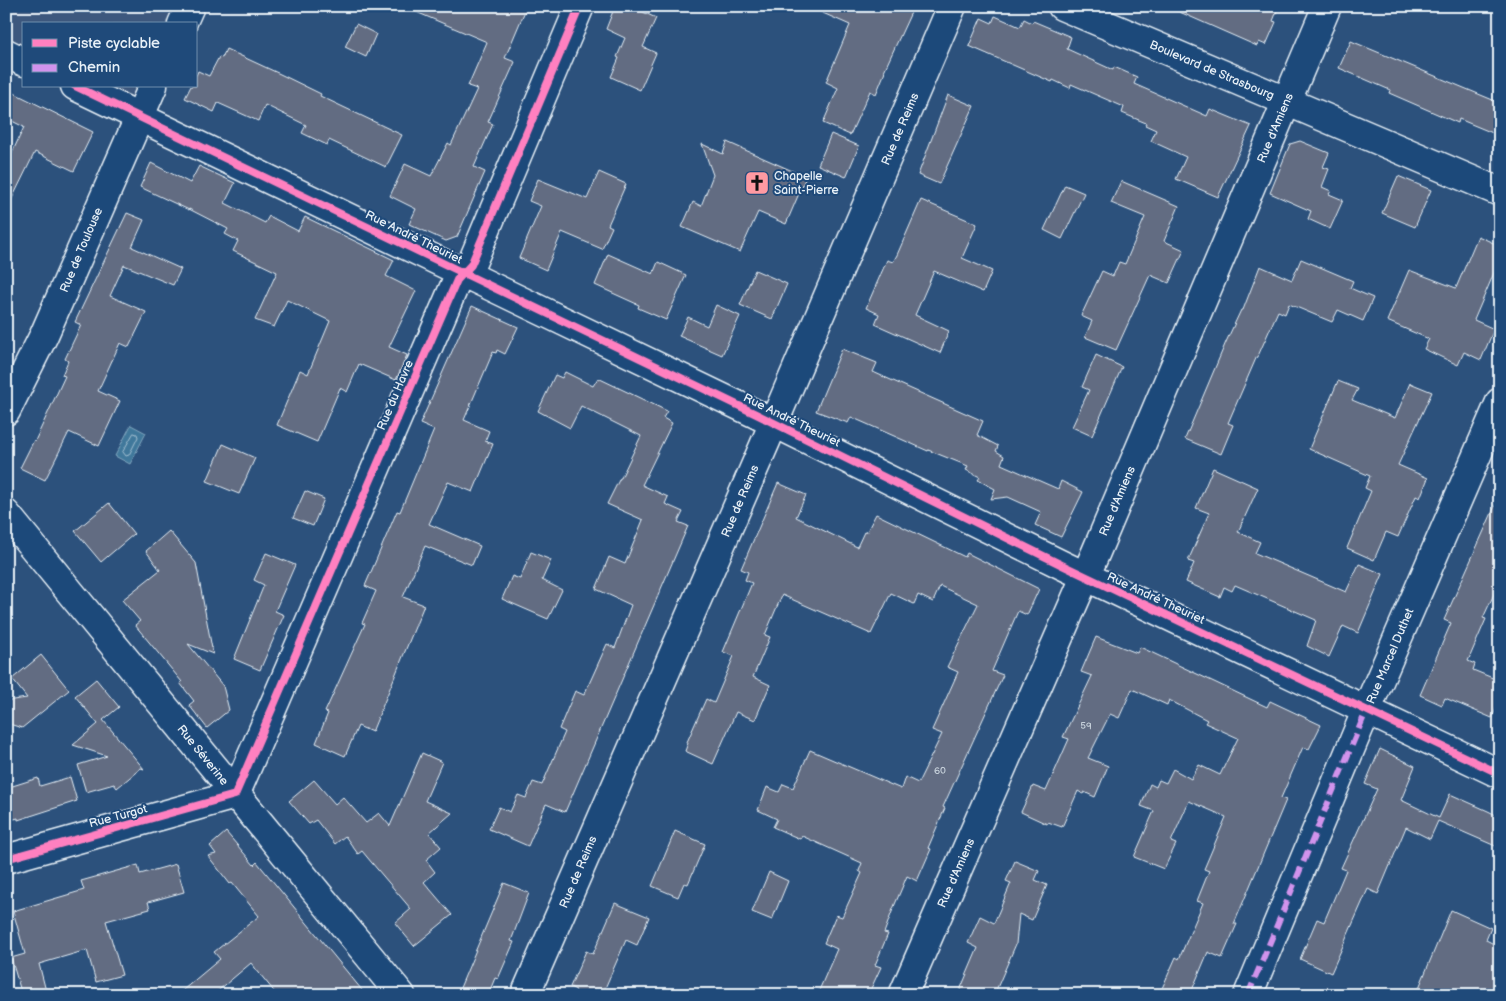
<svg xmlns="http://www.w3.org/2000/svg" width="1506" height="1001" viewBox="0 0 1506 1001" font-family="'Balsamiq Sans',sans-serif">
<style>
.built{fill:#3c597e}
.water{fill:#40789b;stroke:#83a8c0}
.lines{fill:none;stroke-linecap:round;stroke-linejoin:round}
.shore{stroke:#a5c1d3;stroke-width:1}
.building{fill:#626c82;stroke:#e8f1f8}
.minor-casing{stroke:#e8f1f8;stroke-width:31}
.minor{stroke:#1f4a7a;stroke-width:28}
.quiet{stroke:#d193ec;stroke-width:6;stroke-dasharray:12 6;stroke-linecap:butt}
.cycleway-casing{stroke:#1f4a7a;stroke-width:11}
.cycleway{stroke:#ff80c0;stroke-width:8}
.labels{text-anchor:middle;stroke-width:4;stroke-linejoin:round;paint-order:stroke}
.number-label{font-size:10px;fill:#c6d0da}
.street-label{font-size:12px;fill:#e8f1f8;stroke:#1f4a7a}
.poi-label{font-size:12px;fill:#e8f1f8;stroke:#1f4a7a;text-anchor:start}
</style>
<rect width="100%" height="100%" fill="#2c517c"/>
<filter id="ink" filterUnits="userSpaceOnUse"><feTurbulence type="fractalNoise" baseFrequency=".02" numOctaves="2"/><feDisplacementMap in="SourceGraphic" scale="10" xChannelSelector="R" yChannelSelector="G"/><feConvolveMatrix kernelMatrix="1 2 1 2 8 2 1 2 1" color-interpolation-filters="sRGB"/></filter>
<g filter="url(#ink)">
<g class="built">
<path d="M6,6H190L182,24H24V62L6,53Z"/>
<path d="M75,86H153L139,117Z"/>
</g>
<path class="water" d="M131,425L146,433L130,464L115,456Z"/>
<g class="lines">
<path class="shore" d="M134,433L137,434L138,437L129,455L126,456L123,452Z"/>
</g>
<g class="building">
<path d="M402,6H527L505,58L515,62L488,122L493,124L474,167L485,172L457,237L446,241L409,224L416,209L390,196L405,164L431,176L448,143L451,145L477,89L468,86L487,42Z"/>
<path d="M615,6H630L656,18L643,47L656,53L640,90L611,77L619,58L617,57L625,38L606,29Z"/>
<path d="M807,6H914L884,71L885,72L876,94L870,91L850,135L823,123L838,88L826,82L850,25Z"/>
<path d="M1166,6H1279L1273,21L1276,22L1266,45L1259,42L1257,46Z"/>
<path d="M995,16L1020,27L1024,19L1032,23L1033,21L1071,37L1067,49L1113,70L1114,67L1137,77L1134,84L1207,116L1210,109L1251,126L1218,197L1176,179L1186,157L1151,141L1156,130L1145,125L1146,123L1122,113L1124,107L1071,84L1070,88L1053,80L1052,82L969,46L981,18L992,23Z"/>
<path d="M356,24L376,34L366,57L345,47Z"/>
<path d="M1351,41L1500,103V136L1459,119L1458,123L1389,93L1390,90L1339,68Z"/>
<path d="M226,49L280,74L321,94L320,96L402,135L386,167L329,140L327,145L302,133L306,125L265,105L258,121L218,103L214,112L185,98L191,86H196V76L198,71L209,76L219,57L222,58Z"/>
<path d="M6,89L93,132L74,171L35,152L6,211V166L24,127L6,118Z"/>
<path d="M948,95L974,106L939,184L918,175Z"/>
<path d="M831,134L859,146L846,177L818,165Z"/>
<path d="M1300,141L1329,153L1323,167L1329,169L1322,187L1331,191L1329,194L1343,200L1330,229L1308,219L1311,211L1270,193L1290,144Z"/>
<path d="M727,142L806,177L786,224L758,212L740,252L682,227L693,202L701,206L713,175L702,144L723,154Z"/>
<path d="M151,163L190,183L199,166L235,183L225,203L265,223L269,216L298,231L305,217L394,260L386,276L416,291L389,347L407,355L396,380L359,364L347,392L340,388L317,442L277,425L300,370L308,374L330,321L287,300L274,327L255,320L277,272L233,251L238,241L225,234L228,229L189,209V210L140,187Z"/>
<path d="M599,172L626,184L608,225L612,227L602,249L562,232L546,270L519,258L541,206L529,201L538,179L587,199Z"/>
<path d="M1398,176L1431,190L1415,227L1382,213Z"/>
<path d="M1121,181L1179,206L1164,241L1184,250L1169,283L1150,275L1116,350L1085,337L1092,321L1081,316L1102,271L1113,276L1119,262L1125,264L1145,217L1111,203Z"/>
<path d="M1065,185L1084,193L1062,239L1044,230Z"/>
<path d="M921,200L977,224L962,258L992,271L983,292L934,271L915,315L949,331L940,353L875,324L879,314L866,308L887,260L893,262L897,255Z"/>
<path d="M127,213L144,220L132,247L181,269L173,285L124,265L110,296L146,312L129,347L120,343L98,391L120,401L99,446L69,432L45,480L20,468L34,440L35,441L65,376L62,375L68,361L65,359L81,325L75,322Z"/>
<path d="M1478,236L1500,246V259L1474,320L1494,329L1481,360L1464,352L1458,365L1424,349L1429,339L1387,321L1409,270L1456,288Z"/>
<path d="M608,254L653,274L658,262L686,275L666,320L638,308L639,305L595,285Z"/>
<path d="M1301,259L1353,281L1350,288L1373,298L1363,321L1338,310L1332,322L1289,304L1285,314L1278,311L1258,356H1257L1228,423L1233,425L1221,454L1185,439L1226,342L1241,310H1243L1260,266L1292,280Z"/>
<path d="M755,270L787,284L772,319L740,305Z"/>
<path d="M716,305L740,316L722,355L679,336L688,317L707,326Z"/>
<path d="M472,306L518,327L505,354L497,350L496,353L493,352L464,420L489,431L485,441L493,444L473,492L448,482L429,524L480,546L472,565L425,546L403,597L424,605L372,732L358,726L345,756L316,743L328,713L325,712L365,624L362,623L376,591L365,586L397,511L400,512L434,430L420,424Z"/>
<path d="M842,349L877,363L873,372L983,421L977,435L998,446L996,451L1004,456L1001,464L1058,489L1061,481L1083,492L1061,537L1035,525L1041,512L1008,497L991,499L995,489L978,480L980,477L966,470L968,466L928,450V451L851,417L848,423L816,411Z"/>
<path d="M1096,355L1122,367L1092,436L1072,427L1089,390L1082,387Z"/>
<path d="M565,372L593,386L598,378L667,411L663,418L672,423L642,485L668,497L665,504L683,512L678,522L688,526L565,812L546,804L528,846L489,829L499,807L510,812L518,795L526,798L533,782L542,785L565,732L559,729L575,691L584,695L607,644L615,648L631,605L596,589L609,557L625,564L643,520L607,504L620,478H621L641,436L581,406L570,428L538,411L555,375L562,378Z"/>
<path d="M1338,381L1358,389L1352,400L1395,418L1410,383L1432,392L1398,465L1428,478L1420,498L1416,496L1398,537L1386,532L1374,560L1347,548L1371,491L1365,488L1370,476L1309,449Z"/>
<path d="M223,444L255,458L239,494L207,481Z"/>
<path d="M1213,468L1258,488L1238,532L1260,542L1255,553L1346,592L1359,564L1383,574L1358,633L1343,626L1329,657L1307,646L1316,620L1235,585L1232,591L1224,587L1220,597L1186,582L1194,563L1188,561L1209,513L1196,508Z"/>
<path d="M778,483L806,495L796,517L857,547L864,532L866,533L876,514L965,557L967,553L1039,589L1027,615L1018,611L992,671L1003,675L943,807L945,808L928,848L931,849L917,881L907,876L893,909L884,933L888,934L875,965L881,967L868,995H817L837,949L824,943L836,915L842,917L862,873L859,871L862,863L802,836L800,839L773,827L777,819L758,810L767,787L779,792L783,784L793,788L810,750L901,789L905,777L918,783L942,734L932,730L958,672L947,667L978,604L940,586L933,602L918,595L914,604L891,593L871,634L782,595L765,635L770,637L753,677L770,685L755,720L736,712L713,764L685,751L688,743L687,742L706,699L714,703L734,656L723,652L752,583L745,580L748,572L741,569Z"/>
<path d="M305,491L324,499L313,526L293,518Z"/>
<path d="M1500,495V581L1483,618L1486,619L1468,661L1475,664L1473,670L1500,681V699L1492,718L1445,698L1442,705L1420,695L1451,623L1444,620Z"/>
<path d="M109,503L134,534L101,562L75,531Z"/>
<path d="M169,531L196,563L213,654L188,644L223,686L229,710L207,728L189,705L194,701L180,683L182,682L135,625L140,621L122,600L160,570L146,551Z"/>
<path d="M531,552L551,560L542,580L562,590L548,619L502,599L512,576L520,579Z"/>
<path d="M266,553L295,565L275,611L284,615L260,670L234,659L264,585L254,580Z"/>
<path d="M1096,637L1137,653L1140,647L1267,707L1270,701L1321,725L1309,749L1303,747L1281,798L1286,800L1234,924H1237L1222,958L1208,952L1190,995H1159L1176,957L1179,959L1203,903L1197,901L1209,871L1204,869L1226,817L1189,801L1171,842L1176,844L1164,869L1134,857L1154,811L1141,806L1150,784L1156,787L1159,780L1166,783L1173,769L1191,779L1199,765L1220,775L1238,738L1205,723L1207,720L1169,700L1167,705L1132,689L1119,718L1110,714L1088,758L1108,766L1095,797L1084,792L1083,794L1078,791L1062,827L1048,822L1047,824L1021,812L1033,786L1046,791L1069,739L1063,737L1092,676L1081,672Z"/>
<path d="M41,655L69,690L22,728L6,723V701L27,698L12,679Z"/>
<path d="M96,679L119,707L103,720L144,769L141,768L117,788L114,784L86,792L78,765L107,756L73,745L98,724L75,696Z"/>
<path d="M1380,749L1415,766L1401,800L1439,818L1450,794L1488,811L1500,817V848L1438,821L1430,839L1406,827L1378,894L1368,889L1331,973L1300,959L1317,919L1324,922L1346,870L1341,868L1377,789L1365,784Z"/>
<path d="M422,753L442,762L425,801L452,813L429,833L441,847L426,860L435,872L424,882L452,915L414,946L395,923L411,909L372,863L362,851L358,854L345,836L335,844L316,820L309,824L289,801L314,780L335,804L343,797L366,823L379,813L390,826Z"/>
<path d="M70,777L77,801L18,820V818L6,821V788L38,778L40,786Z"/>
<path d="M675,831L705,844L688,884L684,883L678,897L652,886Z"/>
<path d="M226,832L254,865L257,862L366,995H277L251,963L213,995H177L220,959L214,952L259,916L232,883L230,884L208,856L216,854L210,846Z"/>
<path d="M1015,861L1039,871L1035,880L1047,885L1032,920L1019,914L1016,944L994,995H958L978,948L968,943L980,916L994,923L1011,883L1006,881Z"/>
<path d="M176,864L184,892L148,902L150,909L106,921L122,975L96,982L87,950L39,964L47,995H22L11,958L25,954L13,911L84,890L81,881L138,865L140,874Z"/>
<path d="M769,872L788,881L772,920L752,912Z"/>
<path d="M504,883L529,893L511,941L514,942L498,979L495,978L488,995H457Z"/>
<path d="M615,903L649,917L637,945L626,940L602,995H573L576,990L570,987L586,951L593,954Z"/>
<path d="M1451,910L1491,928L1486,940L1500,947V995H1416Z"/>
</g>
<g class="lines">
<defs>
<g id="minor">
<path d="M1062,6L1500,192"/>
<path d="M182,24L190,6"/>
<path d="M6,53L24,62"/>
<path d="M75,86L756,414L1062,565L1500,774"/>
<path d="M6,411L44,335L153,86"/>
<path d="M6,514L401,995"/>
<path d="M6,859L235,795L457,280L471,265L580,6"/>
<path d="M525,995L766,441L952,6"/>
<path d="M903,995L1096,552L1327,6"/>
<path d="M1248,995L1367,709L1500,402"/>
</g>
</defs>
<use href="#minor" class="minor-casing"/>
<use href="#minor" class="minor"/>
<path class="quiet" d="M1248,995L1367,709"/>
<defs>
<g id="cycleway">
<path d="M75,86L756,414L1062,565L1500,774"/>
<path d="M6,859L235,795L457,280L471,265L580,6"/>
</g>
</defs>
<use href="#cycleway" class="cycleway-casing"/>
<use href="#cycleway" class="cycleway"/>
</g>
</g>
<defs>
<symbol id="church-square" viewBox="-11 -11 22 22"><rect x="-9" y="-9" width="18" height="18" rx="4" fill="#ff9aa2" stroke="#1f4a7a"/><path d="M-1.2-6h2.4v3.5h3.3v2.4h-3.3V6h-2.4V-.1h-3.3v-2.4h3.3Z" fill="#111"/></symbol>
</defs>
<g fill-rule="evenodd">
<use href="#church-square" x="743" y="169" width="28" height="28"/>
</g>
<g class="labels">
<g class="number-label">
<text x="1086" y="729">59</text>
<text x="940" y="774">60</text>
</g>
<g class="street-label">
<text transform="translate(1212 70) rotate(23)" y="4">Boulevard de Strasbourg</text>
<text transform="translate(1275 128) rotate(-67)" y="4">Rue d'Amiens</text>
<text transform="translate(900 129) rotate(-67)" y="4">Rue de Reims</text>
<text transform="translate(414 237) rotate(26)" y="4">Rue André Theuriet</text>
<text transform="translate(81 250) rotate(-67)" y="4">Rue de Toulouse</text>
<text transform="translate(395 395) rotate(-67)" y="4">Rue du Havre</text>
<text transform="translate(792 420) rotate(26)" y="4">Rue André Theuriet</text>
<text transform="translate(740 501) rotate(-67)" y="4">Rue de Reims</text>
<text transform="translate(1117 501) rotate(-67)" y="4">Rue d'Amiens</text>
<text transform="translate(1156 598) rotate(25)" y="4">Rue André Theuriet</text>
<text transform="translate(1390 656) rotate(-67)" y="4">Rue Marcel Duthet</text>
<text transform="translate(203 755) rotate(51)" y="4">Rue Séverine</text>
<text transform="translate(118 816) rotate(-15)" y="4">Rue Turgot</text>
<text transform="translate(578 872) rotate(-67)" y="4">Rue de Reims</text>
<text transform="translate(956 873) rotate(-66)" y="4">Rue d'Amiens</text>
</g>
<g class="poi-label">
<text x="774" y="180">Chapelle<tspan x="774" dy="14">Saint-Pierre</tspan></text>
</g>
</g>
<rect width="1506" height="1001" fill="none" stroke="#1f4a7a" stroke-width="25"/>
<rect x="12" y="12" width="1481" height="976" fill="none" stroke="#e8f1f8" stroke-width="2" filter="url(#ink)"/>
<rect x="22" y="22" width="175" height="65" fill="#1f4a7a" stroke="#6f8dac"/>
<rect x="32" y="39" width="25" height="8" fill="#ff80c0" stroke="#6f8dac"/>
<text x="68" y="48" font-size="15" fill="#e8f1f8">Piste cyclable</text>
<rect x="32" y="64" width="25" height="8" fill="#d193ec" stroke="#6f8dac"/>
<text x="68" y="72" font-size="15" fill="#e8f1f8">Chemin</text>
</svg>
